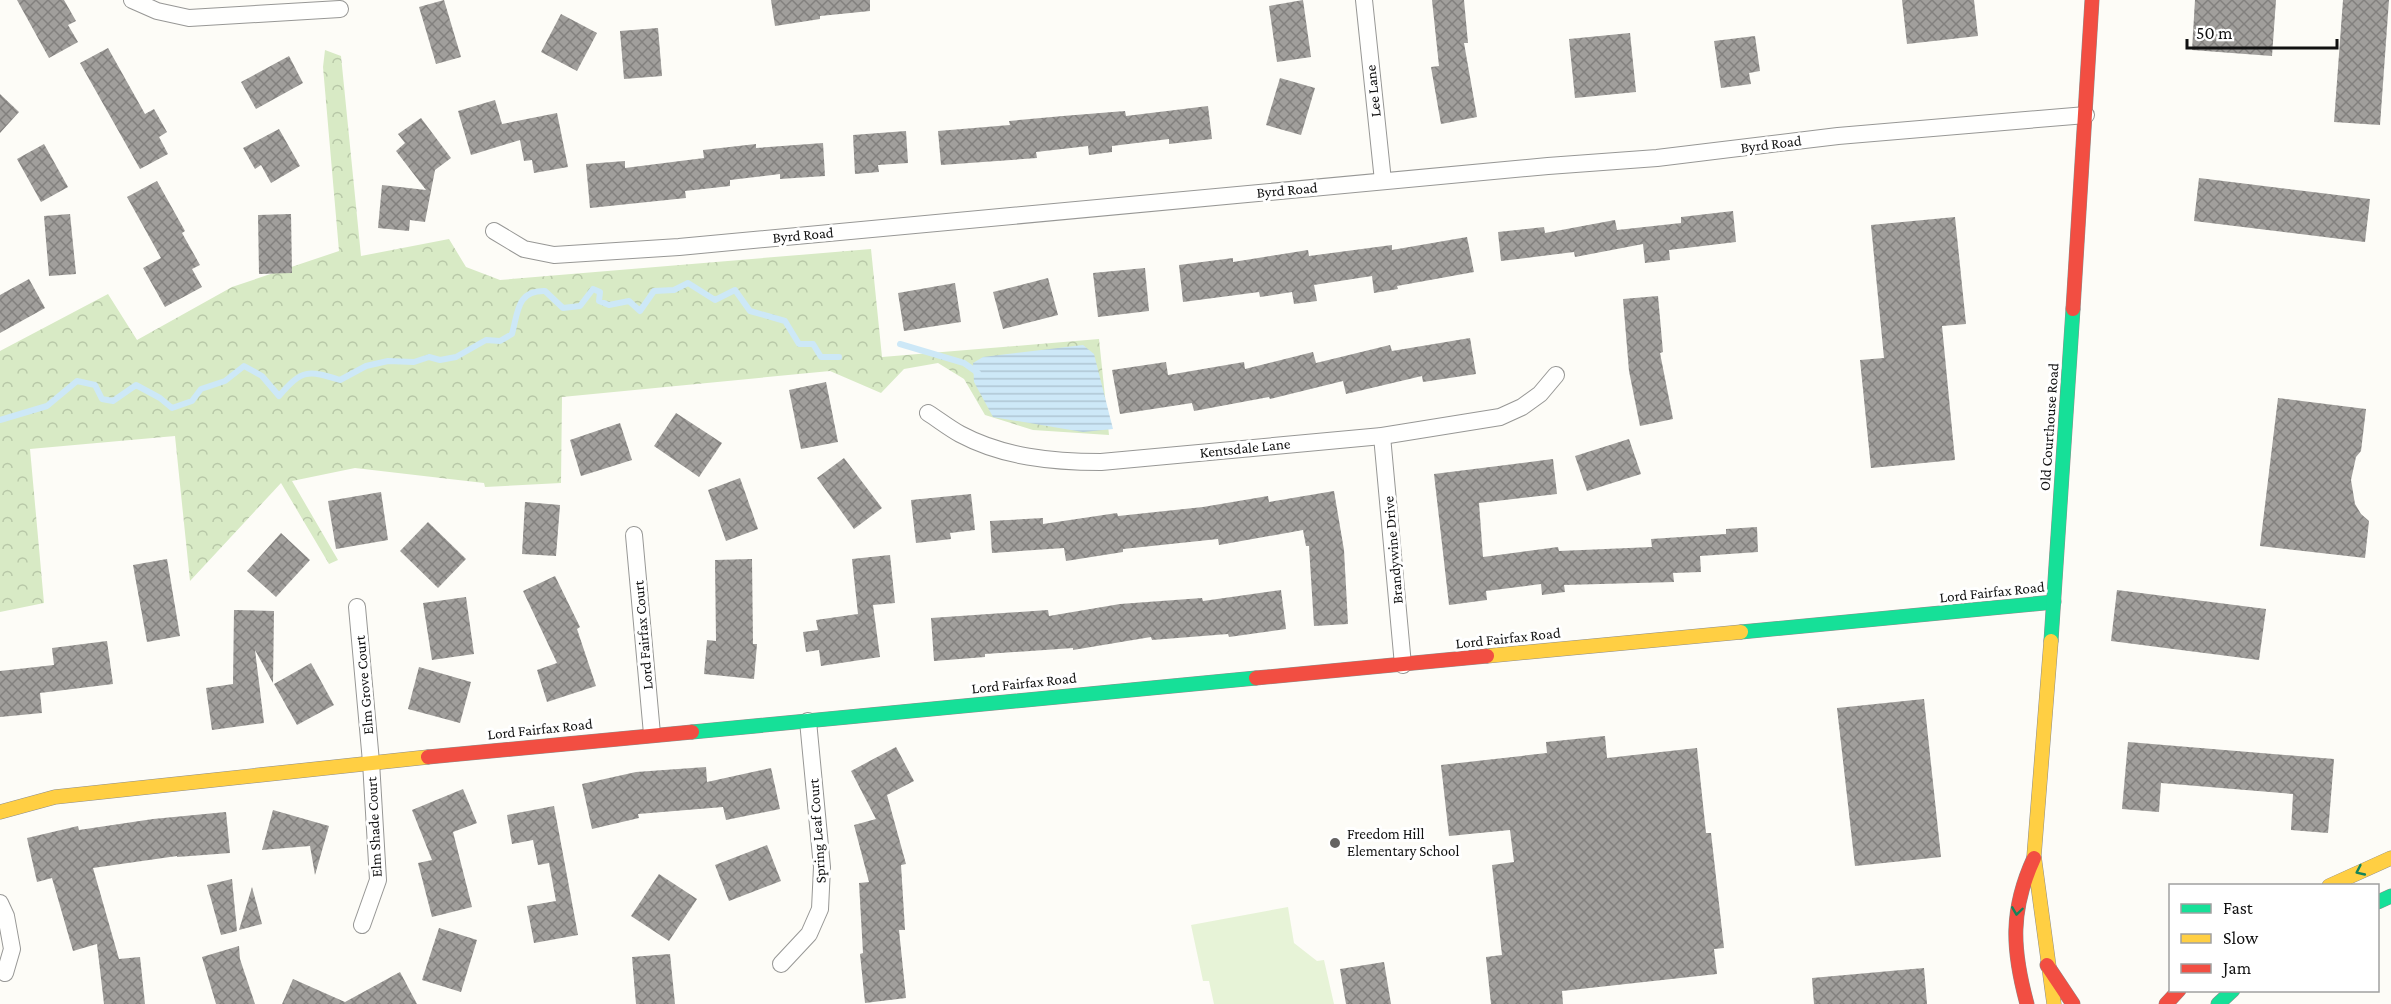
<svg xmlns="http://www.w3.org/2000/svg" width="2391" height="1004" viewBox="0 0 2391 1004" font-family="'Crimson Pro',serif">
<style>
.grass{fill:#e7f3d7}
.forest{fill:url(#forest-crowns)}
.water{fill:url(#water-rules)}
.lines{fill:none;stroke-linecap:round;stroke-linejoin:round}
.stream{stroke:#cde8f7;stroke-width:6}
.building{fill:url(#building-cross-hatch)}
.street-casing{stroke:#979795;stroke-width:18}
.fast-casing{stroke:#8e8d8b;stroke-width:15}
.slow-casing{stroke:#8e8d8b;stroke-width:15}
.jam-casing{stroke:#8e8d8b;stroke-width:15}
.street{stroke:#fffffe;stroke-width:16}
.fast{stroke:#16e098;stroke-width:14}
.slow{stroke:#ffcf43;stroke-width:14}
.jam{stroke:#f24e42;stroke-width:14}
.oneway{stroke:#14835b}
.poi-dot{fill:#646362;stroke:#fff;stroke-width:2}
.labels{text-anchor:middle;stroke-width:6;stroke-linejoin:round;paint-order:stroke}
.street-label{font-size:15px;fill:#111;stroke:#fff}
.poi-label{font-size:15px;fill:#111;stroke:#fff;text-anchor:start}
</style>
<defs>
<pattern id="forest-crowns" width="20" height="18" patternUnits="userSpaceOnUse" patternTransform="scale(1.5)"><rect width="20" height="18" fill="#d8eac5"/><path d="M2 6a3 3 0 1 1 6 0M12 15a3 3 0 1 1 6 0" fill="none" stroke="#b8c8a8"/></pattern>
<pattern id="water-rules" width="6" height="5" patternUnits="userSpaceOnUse" patternTransform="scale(1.5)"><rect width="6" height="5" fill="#cde8f7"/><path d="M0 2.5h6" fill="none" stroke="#afc6d3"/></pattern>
<pattern id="building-cross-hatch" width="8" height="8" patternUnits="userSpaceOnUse" patternTransform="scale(1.5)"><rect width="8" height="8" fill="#a19f9c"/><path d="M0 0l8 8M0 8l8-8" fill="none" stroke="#82807e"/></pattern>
</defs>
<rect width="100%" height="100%" fill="#fdfcf7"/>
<path class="grass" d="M1288,907L1294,943L1317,961L1324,960L1334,1004H1214L1209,981H1203L1191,925Z"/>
<path class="forest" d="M325,50L341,56L361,256L449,239L466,267L500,280L871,249L882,357L1099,339L1109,435L1033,430L985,415L964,379L938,363L904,369L881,393L830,371L562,397L561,483L485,487L484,483L355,468L292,481L338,560L329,564L281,483L190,581L175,436L30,449L44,603L0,612V351L108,294L137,340L232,287L339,251L323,67Z"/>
<path class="water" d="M1083,345L1094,354L1113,429L1083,432L993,417L974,382L973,363L983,357Z"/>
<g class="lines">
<g class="stream">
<path d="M900,344L964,363L978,373"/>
<path d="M0,420L47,406L77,381L95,385L102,399L113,401L136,385L160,398L172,408L192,401L201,389L225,381L244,366L262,376L279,396C302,369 308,370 340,380L366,366L388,361L414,362L429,357L440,360L456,357L486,340L500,341L512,334C518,312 517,290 545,291L563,308L580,306L593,289L600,292L599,301L609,305L629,301L640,311L654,291L674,290L688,283L715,300L735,290L750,311L785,321L799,344H813L821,357H839"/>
</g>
</g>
<g class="building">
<path d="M17,0H64L76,21L68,25L78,42L49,58Z"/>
<path d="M444,0L461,57L436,64L419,7Z"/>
<path d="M771,0H870V11L820,16V19L775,26Z"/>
<path d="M1303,0L1311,57L1277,62L1269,6Z"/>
<path d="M1432,0H1464L1468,43H1464L1477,117L1441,124L1431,67L1439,66Z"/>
<path d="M1902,0H1974L1978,36L1907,44Z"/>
<path d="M2195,0H2276L2272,56L2192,50Z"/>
<path d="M2343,0H2389L2380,125L2334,122Z"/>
<path d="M561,14L597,33L577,71L541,52Z"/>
<path d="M658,28L662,76L624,79L620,31Z"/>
<path d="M1630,33L1636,92L1575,98L1569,39Z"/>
<path d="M1755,36L1760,71L1749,73L1751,84L1721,88L1714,41Z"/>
<path d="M108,48L145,114L154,109L167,132L159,137L168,154L140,169L80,63Z"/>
<path d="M289,56L303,83L256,109L241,82Z"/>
<path d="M1280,78L1315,88L1301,135L1266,125Z"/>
<path d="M0,94L19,112L0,133Z"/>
<path d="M495,100L502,124L557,113L568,167L534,173L532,160L524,161L520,140L471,155L458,111Z"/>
<path d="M1208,106L1212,139L1169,144V139L1112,146V152L1089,155L1088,146L1036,152L1037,158L941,165L938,131L1010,125L1009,121L1063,116L1125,111L1126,116Z"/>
<path d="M421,118L451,158L435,170L425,222L410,220L409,231L378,228L382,185L426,190L396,151L405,143L398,134Z"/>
<path d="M279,129L300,166L271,183L261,165L255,169L243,148Z"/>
<path d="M906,131L908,163L878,165L879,172L855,174L853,135Z"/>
<path d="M823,143L825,176L780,179V174L730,180V186L685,191L686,198L590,208L586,164L625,161V168L704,158L703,150L756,144V148Z"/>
<path d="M44,144L68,187L41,202L17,159Z"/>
<path d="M2199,178L2370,199L2365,242L2194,221Z"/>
<path d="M157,181L185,231L182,233L200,265L192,269L202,287L165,307L143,268L161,258L127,197Z"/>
<path d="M1733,211L1736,242L1669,250L1670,260L1645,263L1643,244L1575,257L1574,252L1501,261L1498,232L1544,227L1545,233L1615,220L1617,230L1681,223V217Z"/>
<path d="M70,214L76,274L49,276L44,216Z"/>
<path d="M291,214L292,273L259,274L258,215Z"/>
<path d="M1955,217L1966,324L1942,326L1955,460L1871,468L1860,360L1884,358L1871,225Z"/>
<path d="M1467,237L1474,272L1397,286L1398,289L1374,293L1372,276L1314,285L1317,301L1294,304L1292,292L1260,297L1259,292L1183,302L1179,265L1233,258V262L1308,250L1309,256L1392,245V250Z"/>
<path d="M1145,268L1149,311L1098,317L1093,273Z"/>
<path d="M1048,278L1058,315L1003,329L993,292Z"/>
<path d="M29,279L45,308L0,333V295Z"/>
<path d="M955,283L961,322L904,331L898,293Z"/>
<path d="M1658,296L1663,352L1660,353L1673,419L1640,426L1629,371L1623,299Z"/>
<path d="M1470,338L1476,374L1423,382L1422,376L1346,394L1343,381L1270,399L1269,397L1194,411L1192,403L1120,414L1112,370L1166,362L1168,375L1244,362L1245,369L1313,352L1316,363L1390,345L1392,351Z"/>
<path d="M826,382L838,442L801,449L789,390Z"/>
<path d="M2278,398L2366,409L2361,451L2356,457L2351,480L2355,504L2361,514L2369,521L2365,558L2260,546Z"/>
<path d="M676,413L722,443L699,477L654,446Z"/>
<path d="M620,423L632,460L581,476L570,440Z"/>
<path d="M1629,439L1641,474L1587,491L1575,456Z"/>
<path d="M844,458L882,508L854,529L817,478Z"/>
<path d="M1553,459L1557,494L1479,503L1483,557L1558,547L1559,551L1652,547L1651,539L1726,534V529L1757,527L1758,552L1700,556L1701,572L1673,573L1674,582L1564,585L1565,592L1542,595L1541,584L1486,591L1487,600L1449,605L1434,474Z"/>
<path d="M740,478L758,529L726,541L708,490Z"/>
<path d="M1334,491L1344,550L1348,624L1314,626L1309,546H1306L1303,530L1219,545L1218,539L1123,549V552L1066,561L1064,548L992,553L990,521L1043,518V524L1117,513L1118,516L1203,507L1268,496L1269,502Z"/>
<path d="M381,492L388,540L336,549L328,501Z"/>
<path d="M971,494L975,530L950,533L951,539L916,543L911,500Z"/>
<path d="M525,502L560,505L556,556L522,554Z"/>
<path d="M428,522L466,559L438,588L400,551Z"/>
<path d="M281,533L310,560L276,597L247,571Z"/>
<path d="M890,555L895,603L873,605L880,657L821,666L819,650L806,652L803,632L818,630L816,620L858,614L852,559Z"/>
<path d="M167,559L180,636L147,642L133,565Z"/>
<path d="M752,559L753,644H757L754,679L704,674L707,640L716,641L715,560Z"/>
<path d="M555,576L580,627L577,629L596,686L547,702L537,670L557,663L523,591Z"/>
<path d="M1281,590L1286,629L1229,637L1228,634L1152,640L1151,637L1073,650V648L985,654V657L934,661L931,618L1048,610L1049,616L1120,604L1202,598L1203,601Z"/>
<path d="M2117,590L2266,609L2259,660L2111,641Z"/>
<path d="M466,597L474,654L432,660L423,603Z"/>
<path d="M234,610L274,611L273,683L255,650L264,723L212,730L206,688L233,684Z"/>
<path d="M107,641L113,684L40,693L42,713L0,717V671L54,665L52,648Z"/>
<path d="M311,663L334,705L297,725L274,684Z"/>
<path d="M419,667L471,682L460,723L408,709Z"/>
<path d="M1924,699L1941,857L1855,866L1837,708Z"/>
<path d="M1605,736L1607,758L1697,748L1706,833H1711L1724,948L1714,949L1717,974L1562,991L1563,1004H1491L1486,957L1502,955L1492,865L1514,862L1510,830L1449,836L1441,765L1547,753L1546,742Z"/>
<path d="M2128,742L2334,759L2328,833L2291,830L2293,794L2161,783L2159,812L2122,809Z"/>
<path d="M896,747L914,781L887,795L906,864L901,865L905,930H899L906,998L865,1003L860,954L863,953L859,883L869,882L854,825L876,819L851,771Z"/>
<path d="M706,767L707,782L771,768L780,809L726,820L723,807L638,814L639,818L592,829L582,784L636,772Z"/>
<path d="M463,789L477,823L453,832L472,907L432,917L418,863L432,860L412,810Z"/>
<path d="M554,806L578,935L534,943L527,906L556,901L549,863L538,865L533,840L512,844L507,815Z"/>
<path d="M273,810L329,826L315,875L310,846L262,850Z"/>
<path d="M226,812L230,853L177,857V856L93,868L119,959L140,957L145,1004H104L97,944L73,951L52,878L37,882L27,838L78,826L79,830L153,819Z"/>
<path d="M767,845L781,881L729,901L715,865Z"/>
<path d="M659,874L697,899L669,941L631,916Z"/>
<path d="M232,879L237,931L221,935L207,885Z"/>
<path d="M252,887L262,924L239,930Z"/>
<path d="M439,928L477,940L461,992L422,980Z"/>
<path d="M239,946L240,959L255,1004H216L202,957Z"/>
<path d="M670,954L675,1004H636L632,957Z"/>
<path d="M1384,962L1391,1004H1346L1340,969Z"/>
<path d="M1924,968L1927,1004H1814L1812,978Z"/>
<path d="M400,972L417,1004H282L293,979L345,1002Z"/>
</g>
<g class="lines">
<defs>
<g id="street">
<path d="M132,0L157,11L189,18L340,9"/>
<path d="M1364,0L1383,181"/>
<path d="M494,231L524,249L554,255L679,247L1548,166L1657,158L1838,136L2086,115"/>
<path d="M928,413C939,420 949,428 960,434C1003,457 1052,462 1101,462L1382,436L1500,417L1522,407L1540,394L1556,375"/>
<path d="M1382,436L1403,665"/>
<path d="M634,535L652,734"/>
<path d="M357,607L371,762L378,880L362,925"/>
<path d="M0,903L6,916L12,949L5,973"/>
<path d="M781,964L809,934L820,909L822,867L808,721"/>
</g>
<g id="fast">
<path d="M1741,632L2054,602"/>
<path d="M2051,641L2073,309"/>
<path d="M692,732L1256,678"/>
<path d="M2378,902L2391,896"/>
<path d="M2218,1004L2233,990"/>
</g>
<g id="slow">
<path d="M2051,641L2034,856L2054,1004"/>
<path d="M1487,656L1741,632"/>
<path d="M0,812L55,797L428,757"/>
<path d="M2329,886L2391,858"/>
</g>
<g id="jam">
<path d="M2073,309L2092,0"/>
<path d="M1256,678L1487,656"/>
<path d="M428,757L692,732"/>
<path d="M2047,965L2073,1004"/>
<path d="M2027,1004C2012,949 2010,910 2034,858"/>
<path d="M2166,1004L2179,990"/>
</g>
</defs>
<use href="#street" class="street-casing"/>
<use href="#fast" class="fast-casing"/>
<use href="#slow" class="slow-casing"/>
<use href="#jam" class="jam-casing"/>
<use href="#street" class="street"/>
<use href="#fast" class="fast"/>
<use href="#slow" class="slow"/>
<use href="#jam" class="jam"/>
</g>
<defs><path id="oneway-chevron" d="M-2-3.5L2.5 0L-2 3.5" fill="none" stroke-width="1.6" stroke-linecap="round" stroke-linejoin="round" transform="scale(1.5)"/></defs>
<g class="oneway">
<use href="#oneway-chevron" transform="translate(2360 871) rotate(155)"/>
<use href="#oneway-chevron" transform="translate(2017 911) rotate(98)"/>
</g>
<circle class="poi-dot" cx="1335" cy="843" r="6"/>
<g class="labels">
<g class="street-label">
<text transform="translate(1373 91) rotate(-96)" y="5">Lee Lane</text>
<text transform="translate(1771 144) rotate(-7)" y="5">Byrd Road</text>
<text transform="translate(1287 190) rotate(-5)" y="5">Byrd Road</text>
<text transform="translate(803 235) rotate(-5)" y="5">Byrd Road</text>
<text transform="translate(2049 427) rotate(-86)" y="5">Old Courthouse Road</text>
<text transform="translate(1245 448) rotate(-6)" y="5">Kentsdale Lane</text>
<text transform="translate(1393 550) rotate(-95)" y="5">Brandywine Drive</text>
<text transform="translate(1992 592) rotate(-6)" y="5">Lord Fairfax Road</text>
<text transform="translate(643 635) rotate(-95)" y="5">Lord Fairfax Court</text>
<text transform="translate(1508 638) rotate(-6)" y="5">Lord Fairfax Road</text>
<text transform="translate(1024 683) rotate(-6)" y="5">Lord Fairfax Road</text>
<text transform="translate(364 685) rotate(-95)" y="5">Elm Grove Court</text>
<text transform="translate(540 729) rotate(-6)" y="5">Lord Fairfax Road</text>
<text transform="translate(374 827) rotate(-93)" y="5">Elm Shade Court</text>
<text transform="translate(817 831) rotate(-94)" y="5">Spring Leaf Court</text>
</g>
<g class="poi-label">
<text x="1347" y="839">Freedom Hill<tspan x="1347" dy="17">Elementary School</tspan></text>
</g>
</g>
<rect x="2169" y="884" width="210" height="108" fill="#ffffff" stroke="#a0a0a0" stroke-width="1.5"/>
<rect x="2181" y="904" width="30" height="9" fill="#16e098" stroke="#a0a0a0" stroke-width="1.5"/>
<text x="2223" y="914" font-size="18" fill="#111111">Fast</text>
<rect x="2181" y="934" width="30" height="9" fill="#ffcf43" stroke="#a0a0a0" stroke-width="1.5"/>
<text x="2223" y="944" font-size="18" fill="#111111">Slow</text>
<rect x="2181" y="964" width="30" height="9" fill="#f24e42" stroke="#a0a0a0" stroke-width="1.5"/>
<text x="2223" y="974" font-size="18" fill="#111111">Jam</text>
<path d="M2187 39v9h150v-9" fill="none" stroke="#111111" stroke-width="3"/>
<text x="2196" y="39" font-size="18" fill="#111111" stroke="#ffffff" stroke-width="4.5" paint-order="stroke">50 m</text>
</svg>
